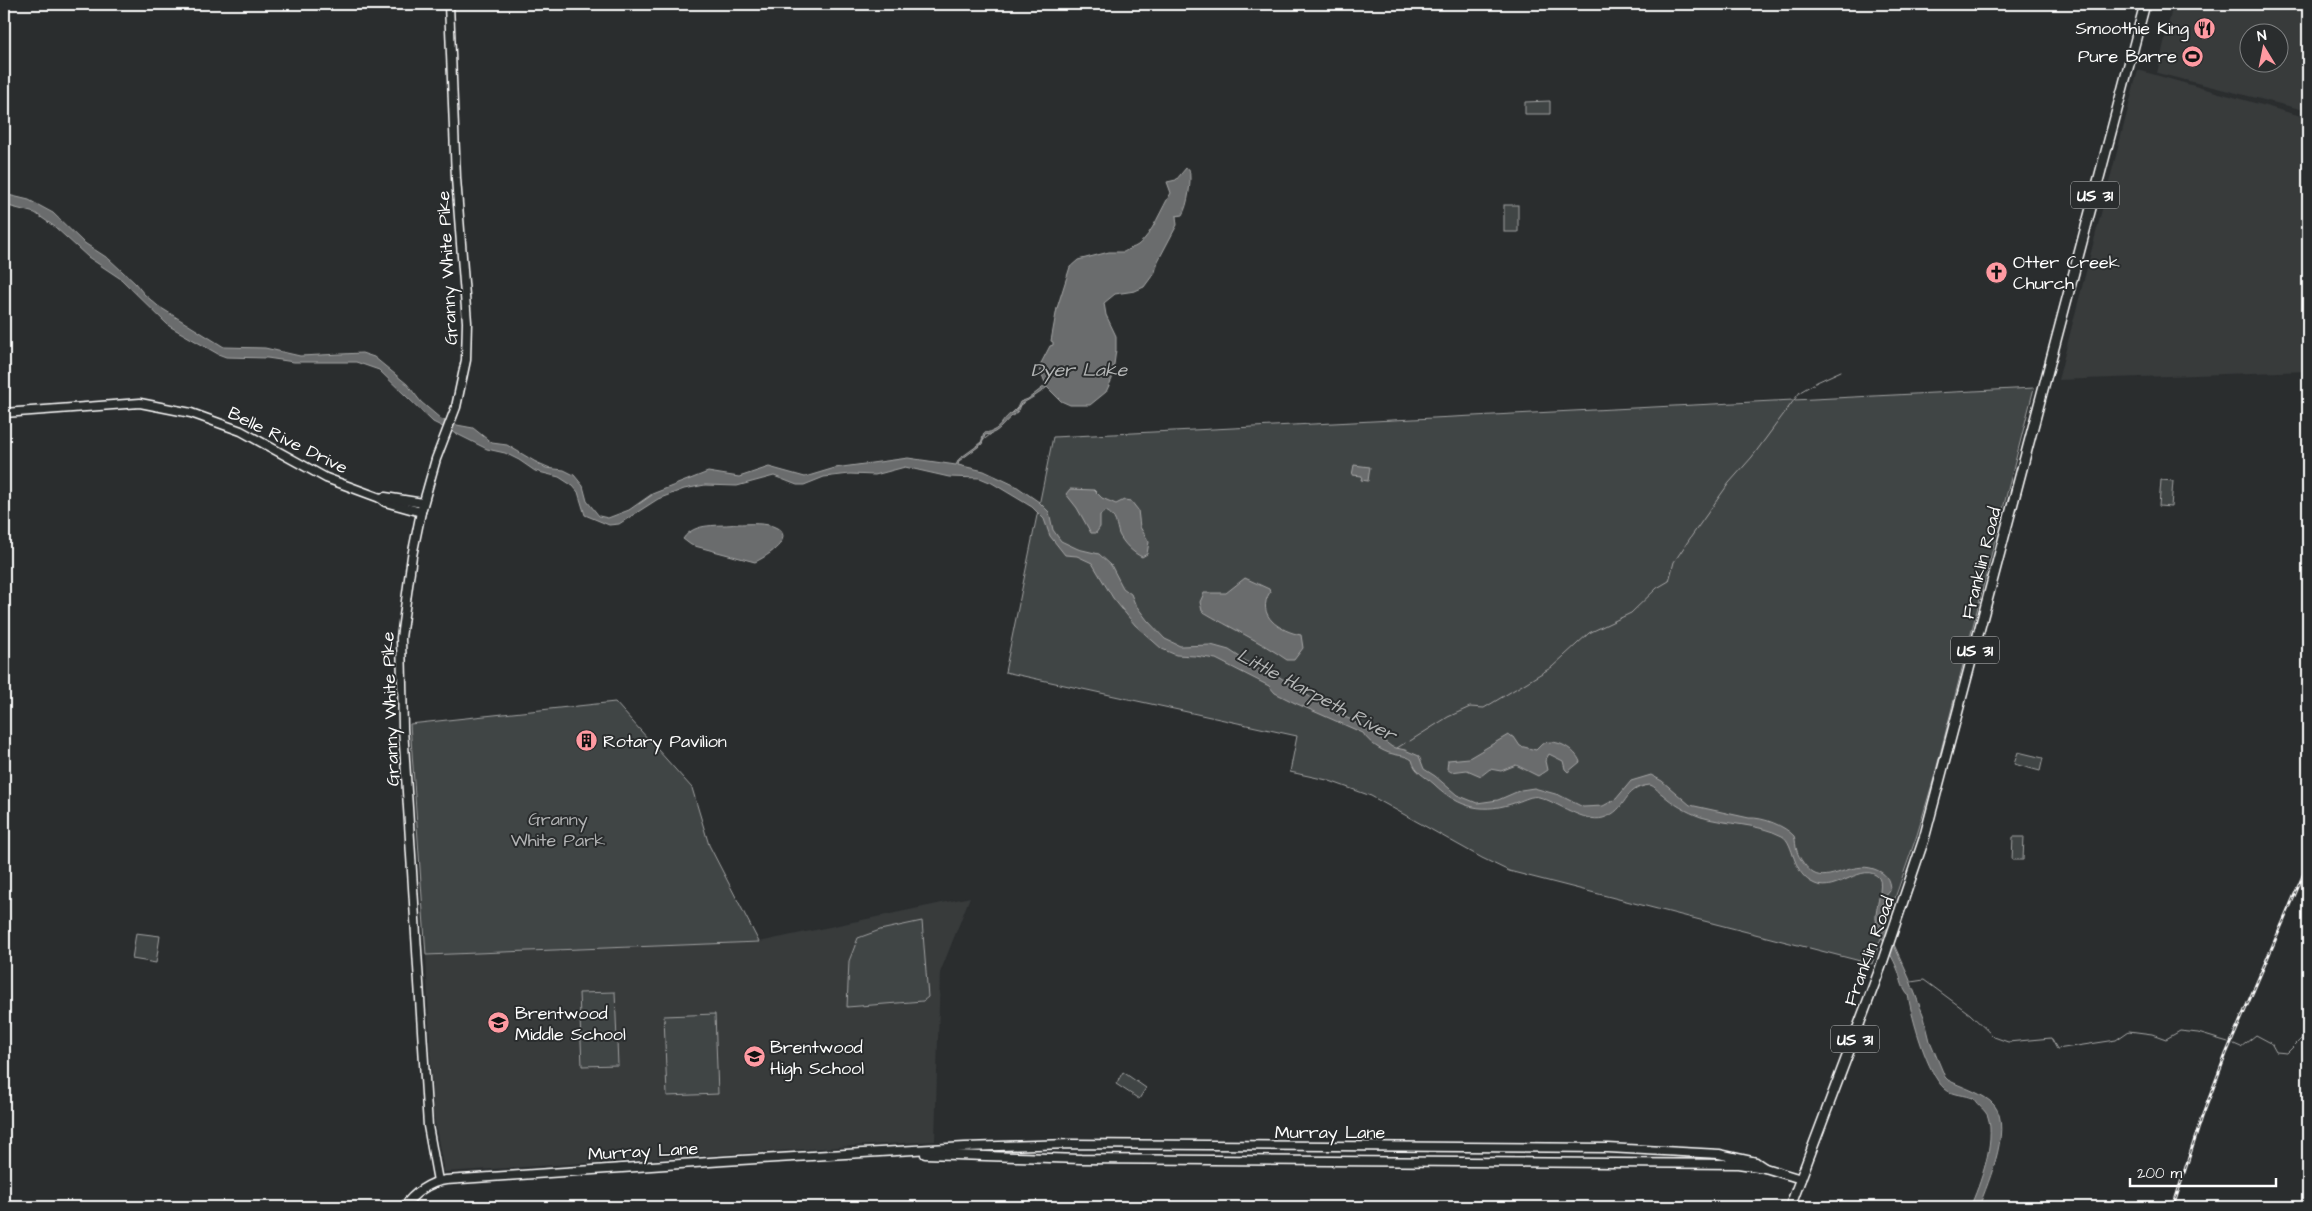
<svg xmlns="http://www.w3.org/2000/svg" width="2312" height="1211" viewBox="0 0 2312 1211" font-family="'Architects Daughter',sans-serif">
<style>
.built{fill:#373a3b;fill-rule:evenodd}
.green{fill:#414445;stroke:#a0a2a2}
.water{fill:#6a6c6d;stroke:#a6a7a7}
.lines{fill:none;stroke-linecap:round;stroke-linejoin:round}
.stream{stroke:#a6a7a7;stroke-width:1}
.secondary-casing{stroke:#fff;stroke-width:11}
.primary-casing{stroke:#fff;stroke-width:12}
.secondary{stroke:#2a2d2e;stroke-width:8}
.primary{stroke:#2a2d2e;stroke-width:9}
.rail-casing{stroke:#fff;stroke-width:3}
.rail{stroke:#2a2d2e;stroke-width:1;stroke-dasharray:4;stroke-linecap:butt}
.labels{text-anchor:middle;stroke-width:4;stroke-linejoin:round;paint-order:stroke}
.shield{fill:#2a2d2e;stroke:#bfc0c0;stroke-width:1}
.shield-label{font-size:16px;font-weight:bold;fill:#fff}
.poi-label{font-size:18px;fill:#fff;stroke:#2a2d2e;text-anchor:start}
.street-label{font-size:18px;fill:#fff;stroke:#2a2d2e}
.park-label{font-size:18px;fill:#b3b4b5;stroke:#2a2d2e}
.water-label{font-size:19px;font-style:italic;fill:#b4b6b6;stroke:#2a2d2e}
</style>
<rect width="100%" height="100%" fill="#2a2d2e"/>
<filter id="ink" filterUnits="userSpaceOnUse"><feTurbulence type="fractalNoise" baseFrequency=".02" numOctaves="2"/><feDisplacementMap in="SourceGraphic" scale="10" xChannelSelector="R" yChannelSelector="G"/><feConvolveMatrix kernelMatrix="1 2 1 2 8 2 1 2 1" color-interpolation-filters="sRGB"/></filter>
<g filter="url(#ink)">
<g class="built">
<path d="M2173,4H2308V111L2157,73ZM2250,32H2280V62H2250Z"/>
<path d="M2138,70L2308,118V371L2058,380Z"/>
<path d="M970,897L940,973L935,1141L444,1172L433,1113L426,955L759,942Z"/>
</g>
<g class="green">
<path d="M1550,101V114H1525V102Z"/>
<rect x="1504" y="205" width="14" height="27"/>
<path d="M2034,388L1934,778L1917,835L1872,964L1509,871L1482,858L1371,796L1327,780L1290,772L1297,736L1005,672L1053,437Z"/>
<path d="M2161,480L2173,481L2171,507L2159,506Z"/>
<path d="M615,702L692,788L709,845L759,942L426,955L410,724Z"/>
<path d="M2018,752L2043,758L2040,771L2014,764Z"/>
<path d="M2013,837H2024L2023,860H2012Z"/>
<path d="M922,921L928,997L923,1001L847,1007L849,961L858,938L880,930Z"/>
<path d="M136,933L160,936L156,963L132,959Z"/>
<path d="M615,992L618,1065L582,1066L579,993Z"/>
<path d="M715,1014L718,1094L667,1096L664,1016Z"/>
<path d="M1123,1072L1146,1088L1139,1099L1116,1084Z"/>
</g>
<g class="water">
<path d="M1186,168L1189,169C1192,179 1188,206 1182,215L1176,216L1177,225L1158,261L1155,272L1144,287L1135,291L1115,294L1104,303L1106,315L1116,336V350L1112,379L1106,392L1090,405H1070L1061,401L1047,387C1041,393 1028,400 1020,405L1017,413C1004,419 1001,434 985,435L982,444L959,461L958,465L984,471L1016,486L1039,502L1049,512L1053,530L1061,541L1078,549L1099,554L1111,565L1123,588L1131,594L1135,604L1147,620L1165,639L1180,646L1211,645L1229,650L1266,674L1278,676L1335,713L1362,724L1392,747L1405,750L1419,756L1424,769L1435,776L1457,795L1477,803L1498,800L1521,790L1534,788L1559,795L1583,807L1603,806L1616,799L1631,781L1651,775L1662,781L1690,805L1749,818C1763,817 1785,826 1794,836C1796,841 1795,846 1797,851C1798,857 1808,870 1813,873C1829,883 1852,861 1874,869C1885,873 1890,878 1890,891L1885,897L1883,904L1882,918L1909,978L1924,1017L1930,1041L1945,1077L1948,1080C1961,1087 1977,1091 1990,1101C2016,1121 1988,1182 1979,1207H1970C1980,1185 1996,1141 1988,1117C1986,1110 1977,1105 1974,1099C1964,1094 1953,1096 1945,1089C1927,1074 1912,1018 1908,995C1901,987 1901,977 1897,968C1890,951 1878,937 1876,919C1875,909 1884,885 1879,878C1864,860 1836,894 1815,884C1791,874 1795,843 1782,836C1757,823 1727,825 1701,817C1687,812 1673,804 1662,794C1657,791 1656,787 1650,785C1621,788 1629,810 1603,818C1584,823 1557,802 1539,797C1532,795 1524,800 1517,802C1484,814 1460,809 1434,784C1424,775 1415,773 1412,760C1405,755 1400,756 1393,754C1382,752 1368,742 1363,733L1295,703L1275,693L1269,686L1216,659L1195,656L1176,655L1162,649L1135,625L1113,598L1092,563L1077,556L1065,555L1050,536L1044,519L1032,507L992,483L980,478L949,477L905,467L875,475L850,474L824,477L804,485H797L774,476L737,486L705,485L684,489L658,499L619,524L609,525L585,515L578,492L573,486L559,477L535,471L519,460L505,453L487,449L433,422L379,370L356,362H294L267,358L226,357L218,354L169,326L121,279L88,257L55,227L35,213L4,205V194L29,200L53,213L83,242L109,259L135,283L144,294L158,306L224,347L265,348L300,356L362,353L374,357L407,384L421,402L441,419L457,425L473,428L492,443L507,445L546,468L564,470L574,475L583,486L587,501L599,516L608,518L629,510L652,494L708,472L739,477L769,467L805,477L835,468L908,458L956,465L959,459L981,443L984,433C1004,431 1001,416 1015,412L1020,402L1028,399L1046,385L1039,367L1050,346L1053,345V342L1051,341L1057,308L1070,267L1078,260L1109,252H1124C1129,248 1134,248 1138,245C1152,235 1162,207 1171,193L1167,182L1176,180Z"/>
<path d="M1354,465L1370,467L1368,481L1361,480L1362,476L1352,475Z"/>
<path d="M1070,489L1094,490L1102,498L1116,504L1124,500L1131,501L1138,510L1140,527L1149,542L1147,554L1142,557C1133,553 1123,543 1119,534C1116,525 1117,517 1106,511L1100,515V527L1096,533H1091L1077,508L1066,494Z"/>
<path d="M737,524C748,524 767,522 777,528C796,539 764,558 755,562L691,545L683,539C695,521 719,527 737,524Z"/>
<path d="M1245,578L1269,589L1270,592C1255,616 1280,631 1301,635L1303,648L1294,660H1287C1260,641 1230,628 1202,611L1200,602L1204,593H1226Z"/>
<path d="M1508,735L1514,737L1520,746L1536,750C1538,748 1540,746 1542,744C1556,737 1576,750 1580,762L1568,772L1565,769L1563,761L1549,754L1545,761L1547,770L1538,776L1516,765L1501,771L1490,769L1481,776L1467,770L1451,772L1447,769L1448,760L1469,758Z"/>
</g>
<g class="lines">
<g class="stream">
<path d="M1011,414L1021,404"/>
<path d="M976,446L991,434"/>
<path d="M536,462L550,468"/>
<path d="M639,504L652,495"/>
<path d="M1410,741L1448,717L1470,707L1484,708L1552,667L1589,633L1631,613L1657,588L1669,581L1674,562L1693,534L1729,483L1752,457L1800,392L1817,382L1841,371"/>
<path d="M1397,748L1405,743"/>
<path d="M1911,982L1924,980L1970,1014L1994,1037L2008,1042L2051,1038L2057,1049L2116,1040L2129,1031L2152,1034L2166,1039L2180,1031L2198,1033L2228,1042"/>
<path d="M2234,1044L2241,1047L2256,1035L2271,1043L2276,1052L2287,1053L2308,1032"/>
</g>
<defs>
<g id="secondary">
<path d="M4,413L140,403L191,413L241,431L326,478L380,498L385,502L421,512"/>
<path d="M380,498L385,497L423,503"/>
<path d="M925,1154L1081,1159L1738,1164L1765,1168L1801,1179"/>
<path d="M438,1181L428,1126L403,728L401,638L412,556L421,512L436,459L456,407L466,360L467,322L456,178L449,4"/>
<path d="M404,1207C413,1194 429,1182 446,1180L724,1161L965,1147L1071,1144L1608,1148L1719,1154L1756,1162L1765,1168"/>
</g>
<path id="primary" d="M1790,1207L1880,969L1924,839L2145,4"/>
</defs>
<use href="#secondary" class="secondary-casing"/>
<use href="#primary" class="primary-casing"/>
<use href="#secondary" class="secondary"/>
<use href="#primary" class="primary"/>
<defs>
<path id="rail" d="M2173,1207L2202,1117L2226,1054L2308,864"/>
</defs>
<use href="#rail" class="rail-casing"/>
<use href="#rail" class="rail"/>
</g>
</g>
<defs>
<symbol id="restaurant-disc" viewBox="-11 -11 22 22"><circle r="9.5" fill="#ff9aa2" stroke="#2a2d2e"/><path d="M-5-6h1v4h1v-4h1v4h1v-4h1v5L-1.5 .5V6h-2V.5L-5-1ZM5-6V6H3V1.5H1.5Q1.5-4 5-6Z" fill="#111"/></symbol>
<symbol id="stadium-disc" viewBox="-11 -11 22 22"><circle r="9.5" fill="#ff9aa2" stroke="#2a2d2e"/><path d="M0-5a6.5 5 0 1 0 0 10a6.5 5 0 1 0 0-10ZM-3.5-1.8h7v3.6h-7Z" fill="#111"/></symbol>
<symbol id="church-disc" viewBox="-11 -11 22 22"><circle r="9.5" fill="#ff9aa2" stroke="#2a2d2e"/><path d="M-1.2-6h2.4v3.5h3.3v2.4h-3.3V6h-2.4V-.1h-3.3v-2.4h3.3Z" fill="#111"/></symbol>
<symbol id="building-disc" viewBox="-11 -11 22 22"><circle r="9.5" fill="#ff9aa2" stroke="#2a2d2e"/><path d="M-4-6H4V6H1V3H-1V6H-4ZM-2.5-4.3h1.7v1.8h-1.7ZM.8-4.3h1.7v1.8H.8ZM-2.5-1h1.7V.8h-1.7ZM.8-1h1.7V.8H.8Z" fill="#111"/></symbol>
<symbol id="school-disc" viewBox="-11 -11 22 22"><circle r="9.5" fill="#ff9aa2" stroke="#2a2d2e"/><path d="M0-5L7-2L0 1L-7-2ZM-4 1L0 2.5L4 1V4Q0 6-4 4Z" fill="#111"/></symbol>
</defs>
<g fill-rule="evenodd">
<use href="#restaurant-disc" x="2192" y="16" width="25" height="25"/>
<use href="#stadium-disc" x="2180" y="44" width="25" height="25"/>
<use href="#church-disc" x="1984" y="260" width="25" height="25"/>
<use href="#building-disc" x="574" y="728" width="25" height="25"/>
<use href="#school-disc" x="486" y="1010" width="25" height="25"/>
<use href="#school-disc" x="742" y="1044" width="25" height="25"/>
</g>
<g class="labels">
<g class="shield">
<rect x="2071" y="181.5" width="48" height="27" rx="4"/>
<rect x="1951" y="636.5" width="48" height="27" rx="4"/>
<rect x="1831" y="1025.5" width="48" height="27" rx="4"/>
</g>
<g class="shield-label">
<text x="2095" y="201">US 31</text>
<text x="1975" y="656">US 31</text>
<text x="1855" y="1045">US 31</text>
</g>
<g class="poi-label">
<text x="2189" y="34" text-anchor="end">Smoothie King</text>
<text x="2177" y="62" text-anchor="end">Pure Barre</text>
<text x="2013" y="268">Otter Creek<tspan x="2013" dy="21">Church</tspan></text>
<text x="603" y="747">Rotary Pavilion</text>
<text x="515" y="1019">Brentwood<tspan x="515" dy="21">Middle School</tspan></text>
<text x="770" y="1053">Brentwood<tspan x="770" dy="21">High School</tspan></text>
</g>
<g class="street-label">
<text transform="translate(447 268) rotate(-93)" y="6">Granny White Pike</text>
<text transform="translate(288 440) rotate(26)" y="6">Belle Rive Drive</text>
<text transform="translate(1981 563) rotate(-76)" y="6">Franklin Road</text>
<text transform="translate(390 709) rotate(-92)" y="6">Granny White Pike</text>
<text transform="translate(1869 951) rotate(-70)" y="6">Franklin Road</text>
<text x="1330" y="1138">Murray Lane</text>
<text transform="translate(643 1151) rotate(-3)" y="6">Murray Lane</text>
</g>
<g class="park-label">
<text x="558" y="825">Granny<tspan x="558" dy="21">White Park</tspan></text>
</g>
<g class="water-label">
<text x="1079" y="376">Dyer Lake</text>
<text transform="translate(1317 694) rotate(28)" y="7">Little Harpeth River</text>
</g>
</g>
<rect width="2312" height="1211" fill="none" stroke="#2a2d2e" stroke-width="20"/>
<rect x="10" y="10" width="2292" height="1191" fill="none" stroke="#fff" stroke-width="2" filter="url(#ink)"/>
<g transform="translate(2264 48) rotate(350)"><circle r="24" fill="#2a2d2e" stroke="#7f8182"/>
<path d="M0-4L9 19L0 12L-9 19Z" fill="#ff9aa2"/>
<text y="-8" font-size="14" font-weight="bold" text-anchor="middle" fill="#ffffff">N</text>
</g>
<path d="M2130 1178v8h146v-8" fill="none" stroke="#ffffff" stroke-width="2.5"/>
<text x="2137" y="1178" font-size="15" fill="#ffffff" stroke="#2a2d2e" stroke-width="4" paint-order="stroke">200 m</text>
</svg>
